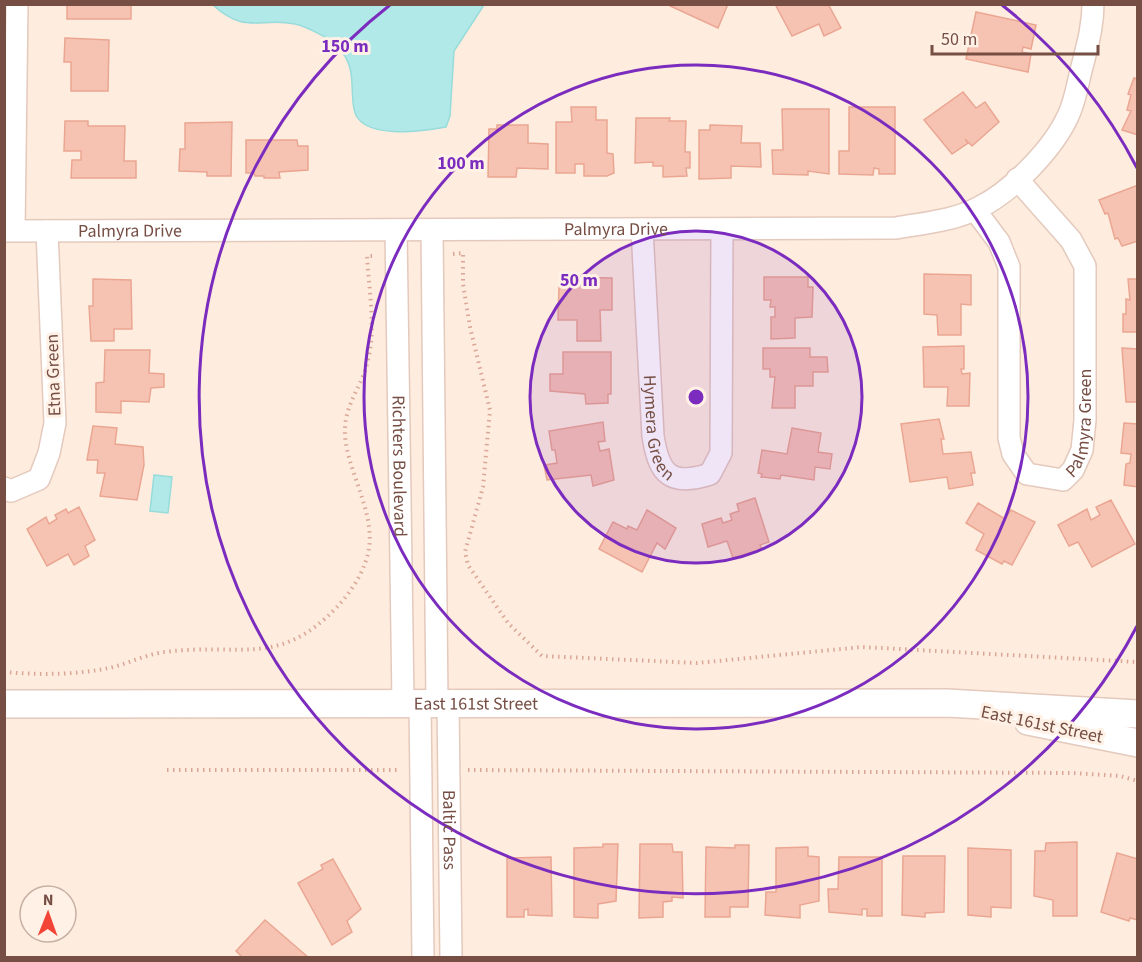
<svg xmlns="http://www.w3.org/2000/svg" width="1142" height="962" viewBox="0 0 1142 962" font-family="'Source Sans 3',sans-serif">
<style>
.water{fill:#b1e9e8;stroke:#97dbdb;stroke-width:1.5}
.building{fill:#f6c3b3;stroke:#eaa692;stroke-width:1.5}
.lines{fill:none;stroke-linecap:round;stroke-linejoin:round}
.minor-casing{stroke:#e4c9bd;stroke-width:24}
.tertiary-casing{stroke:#e4c9bd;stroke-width:30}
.path{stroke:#daa697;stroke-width:4;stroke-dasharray:1.5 4.5;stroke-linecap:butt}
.minor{stroke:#fff;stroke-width:21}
.tertiary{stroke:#fff;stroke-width:27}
.ring{fill:none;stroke:#7b2cbf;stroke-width:3}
.labels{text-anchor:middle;stroke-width:6;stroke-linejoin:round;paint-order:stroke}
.street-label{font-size:18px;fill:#764e44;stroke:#fff1e6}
.centre{fill:#7b2cbf;stroke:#fff1e6;stroke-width:3}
.ring-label{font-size:18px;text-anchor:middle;font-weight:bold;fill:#7b2cbf;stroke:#fff1e6;stroke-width:6;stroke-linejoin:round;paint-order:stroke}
</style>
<rect width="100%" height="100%" fill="#feedde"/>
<g class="water">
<path d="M213,5H484L454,51L450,116L446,127C424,131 359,141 354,109C350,88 356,70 342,52C338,47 335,42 329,39C319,34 306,26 295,24C259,17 246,35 213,5Z"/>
<path d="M154,475L172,477L168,513L150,511Z"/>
</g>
<g class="building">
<rect x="67" y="4" width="64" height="15"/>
<path d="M666,4H728L718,28Z"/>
<path d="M775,4H828L841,28L824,36L819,24L792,36Z"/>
<path d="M976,12L1036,25L1031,49L1023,47L1022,52L1031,54L1028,72L966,59Z"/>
<path d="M65,38L109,40L108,91H71V62H64Z"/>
<path d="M1134,78L1138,79V135L1122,130L1131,111L1127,110L1131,95L1128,94Z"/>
<path d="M963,92L976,108L985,102L999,122L972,146L965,139L968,143L952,154L924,120Z"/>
<path d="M571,107H596V120H607V153L613,154L614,173L607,176H584V164H575V173H556V122H572Z"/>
<path d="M849,107H895V174H879V169L874,168L873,175L839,174V151H849Z"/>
<path d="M782,109H829V174L808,171V175L773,174L772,150H783Z"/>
<path d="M636,118H670L669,121H686L685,152H690V168H686L687,176L663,177V166H653V162L635,163Z"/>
<path d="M65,121H88V126H125L124,161H136V178H71L72,160H81V151H64Z"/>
<path d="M232,122L231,176H207V172L179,171L180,149H185V123Z"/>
<path d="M497,125H528V143L548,144V169L517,168L516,177H488L489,129H497Z"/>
<path d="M710,125L742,126L741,143H760L761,167L731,166V178L699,179V130H710Z"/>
<path d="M246,140H297L298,146H308V170L279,172L280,178H264V176H255L254,173H246Z"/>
<path d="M1138,185V241L1122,246L1118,238L1115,239L1108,213L1105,214L1099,200Z"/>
<path d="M924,274L971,275V305L961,304V335H938L937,315L924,314Z"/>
<path d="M563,277L612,278V310H600L601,341H577V320H558L559,286H563Z"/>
<path d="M764,277H808V287H813L812,317L795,318V338L771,339V317H775V307H770L771,300H764Z"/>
<path d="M93,279L131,280L132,329H114V341H91L89,306H93Z"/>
<path d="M1128,279H1138V332H1123V314H1126V299L1130,300Z"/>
<path d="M964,346V369H961L962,374L970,373L969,406H947L948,387H924L923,347Z"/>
<path d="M763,348H810V357H827L828,372H813V386H795V408H772L775,377H770V369H763Z"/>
<path d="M1122,348L1138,349V402H1126Z"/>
<path d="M105,350H150L149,373L164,374V387L151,388L149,402L121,401V413L96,412V383L104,382Z"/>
<path d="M563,352H611V394H608V403L586,404L585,394L550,391V374H563Z"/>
<path d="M939,419L944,439H941L943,454L971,452L975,473H971L973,485L949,489L947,477L910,482L901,424Z"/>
<path d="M603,422L605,441L598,442L600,451L609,449L614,480L593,486L591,475L547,480L544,465L557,463L555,450H552L549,431Z"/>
<path d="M1124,423L1138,424V487L1124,485L1126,464L1130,463L1131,454L1121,453Z"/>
<path d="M93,426L117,428L115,444L143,447L144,465L137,500L100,496L105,473H97L98,460H87Z"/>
<path d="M792,428L821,433L818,452L832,454L830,469L815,467L814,480L781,475L780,479L761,477L762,474L758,473L762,450L787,454Z"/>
<path d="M755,498L769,542L760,545L762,549L733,558L727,541L708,547L702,524L721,518L723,523L732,520L730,514L739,511L737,504Z"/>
<path d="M1111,500L1135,544L1092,567L1078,542L1069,546L1058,525L1087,509L1091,520L1100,515L1096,507Z"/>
<path d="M978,503L1005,519L1011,510L1035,522L1012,565L1004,561L1002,564L976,550L984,534L966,523Z"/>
<path d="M79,507L95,540L85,546L89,556L74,565L68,554L47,566L27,529L46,517L49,524L57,519L55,515L66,509L68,513Z"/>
<path d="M647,510L676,528L665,549L657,543L642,572L599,549L613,522L627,529L628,526L637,530Z"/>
<path d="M1077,842V916H1053V900L1034,896L1035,851H1045L1046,843Z"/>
<path d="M603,844H618L616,901L598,904V918L574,917V848L603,847Z"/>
<path d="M640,844H672L673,852H682L683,898L672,897V901L663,902V917L639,918Z"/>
<path d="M735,845H749L748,907H730V917H705L706,847L735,848Z"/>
<path d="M808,847V856L819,857V901L800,905V918L765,915L766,892H776V848Z"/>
<path d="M968,848L1011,850V908L991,907V917L968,915Z"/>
<path d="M1117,853L1138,859V920L1130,918L1129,921L1101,912Z"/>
<path d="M903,856H945L944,912L925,913V917L902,915Z"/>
<path d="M551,857L552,916L528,915V909L524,910V917H507V858Z"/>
<path d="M839,857H882V916H867V909H862V915L829,912L828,889H838Z"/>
<path d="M333,859L361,909L347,921L352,932L332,945L298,883L323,869L321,865Z"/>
<path d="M265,920L309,958H243L236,951Z"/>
</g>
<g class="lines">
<defs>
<g id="minor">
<path id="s1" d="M975,210L999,242L1009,267V438L1013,454L1027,474L1063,480L1073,470L1082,450L1085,420V266L1071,240L1017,179"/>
<path id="s2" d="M642,229L653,436C659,474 670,487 710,474L721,453L722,229"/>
<path d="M14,230L17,4"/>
<path id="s3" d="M396,230L403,702"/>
<path d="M432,230L437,702"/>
<path id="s4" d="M4,231L896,228C924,223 954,221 980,207C1012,191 1053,149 1068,116C1076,100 1078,80 1083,63C1088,43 1093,25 1093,4"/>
<path d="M4,488L11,491L39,479L49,453L55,423L47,231"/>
<path id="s5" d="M448,701L451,958"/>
<path d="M420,702L423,958"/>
</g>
<g id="tertiary">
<path id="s6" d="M4,704L947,703L1138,714"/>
<path d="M1028,721L1138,743"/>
</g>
</defs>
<use href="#minor" class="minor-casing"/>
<use href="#tertiary" class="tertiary-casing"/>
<g class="path">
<path d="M453,254L463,253V284L470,327L490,410L483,487L465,552L468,565L508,623L542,656L697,663L862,647L1138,662"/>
<path d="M4,672C38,675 75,675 109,668C128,664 146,654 165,652C239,642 278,669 337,607C352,591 366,569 369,548C375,509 343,464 345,428C346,402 363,385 368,360C376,328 369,290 367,256H376"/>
<path d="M167,770H401"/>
<path d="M468,770L1073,773L1120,776L1138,781"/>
</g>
<use href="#minor" class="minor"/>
<use href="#tertiary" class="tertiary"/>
</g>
<circle cx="696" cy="397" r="166" fill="#7b2cbf" fill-opacity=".12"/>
<g class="ring">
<circle cx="696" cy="397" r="166"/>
<circle cx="696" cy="397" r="332"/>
<path d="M1137 626A497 497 0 1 1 390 5M1002 5A497 497 0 0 1 1137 168"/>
</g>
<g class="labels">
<g class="street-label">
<text dy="6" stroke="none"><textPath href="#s4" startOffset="612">Palmyra Drive</textPath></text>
<text dy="6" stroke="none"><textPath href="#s4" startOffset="126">Palmyra Drive</textPath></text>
<text transform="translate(53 375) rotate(-92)" y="6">Etna Green</text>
<text dy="6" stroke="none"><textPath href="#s1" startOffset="378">Palmyra Green</textPath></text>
<text dy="6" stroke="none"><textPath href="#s2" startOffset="200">Hymera Green</textPath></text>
<text dy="6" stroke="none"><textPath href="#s3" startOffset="236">Richters Boulevard</textPath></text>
<text dy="6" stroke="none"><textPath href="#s6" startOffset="472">East 161st Street</textPath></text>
<text transform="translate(1042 724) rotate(12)" y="6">East 161st Street</text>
<text dy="6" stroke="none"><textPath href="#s5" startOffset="129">Baltic Pass</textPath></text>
</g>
</g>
<circle cx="696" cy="397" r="9" class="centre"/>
<g class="ring-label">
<text x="345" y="52">150 m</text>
<text x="461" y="169">100 m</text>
<text x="579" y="286">50 m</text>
</g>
<rect width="1142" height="962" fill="none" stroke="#764e44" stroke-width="12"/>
<g transform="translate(48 914) rotate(1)"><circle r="28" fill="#fff1e6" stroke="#c8b0a5" stroke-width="1.5"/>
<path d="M0-4.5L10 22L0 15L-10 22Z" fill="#f34438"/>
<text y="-9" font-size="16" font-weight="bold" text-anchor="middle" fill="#764e44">N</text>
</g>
<path d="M932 45v9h166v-9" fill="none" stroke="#764e44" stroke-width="3"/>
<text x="941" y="45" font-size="18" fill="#764e44" stroke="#fff1e6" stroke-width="4.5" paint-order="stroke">50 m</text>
</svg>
